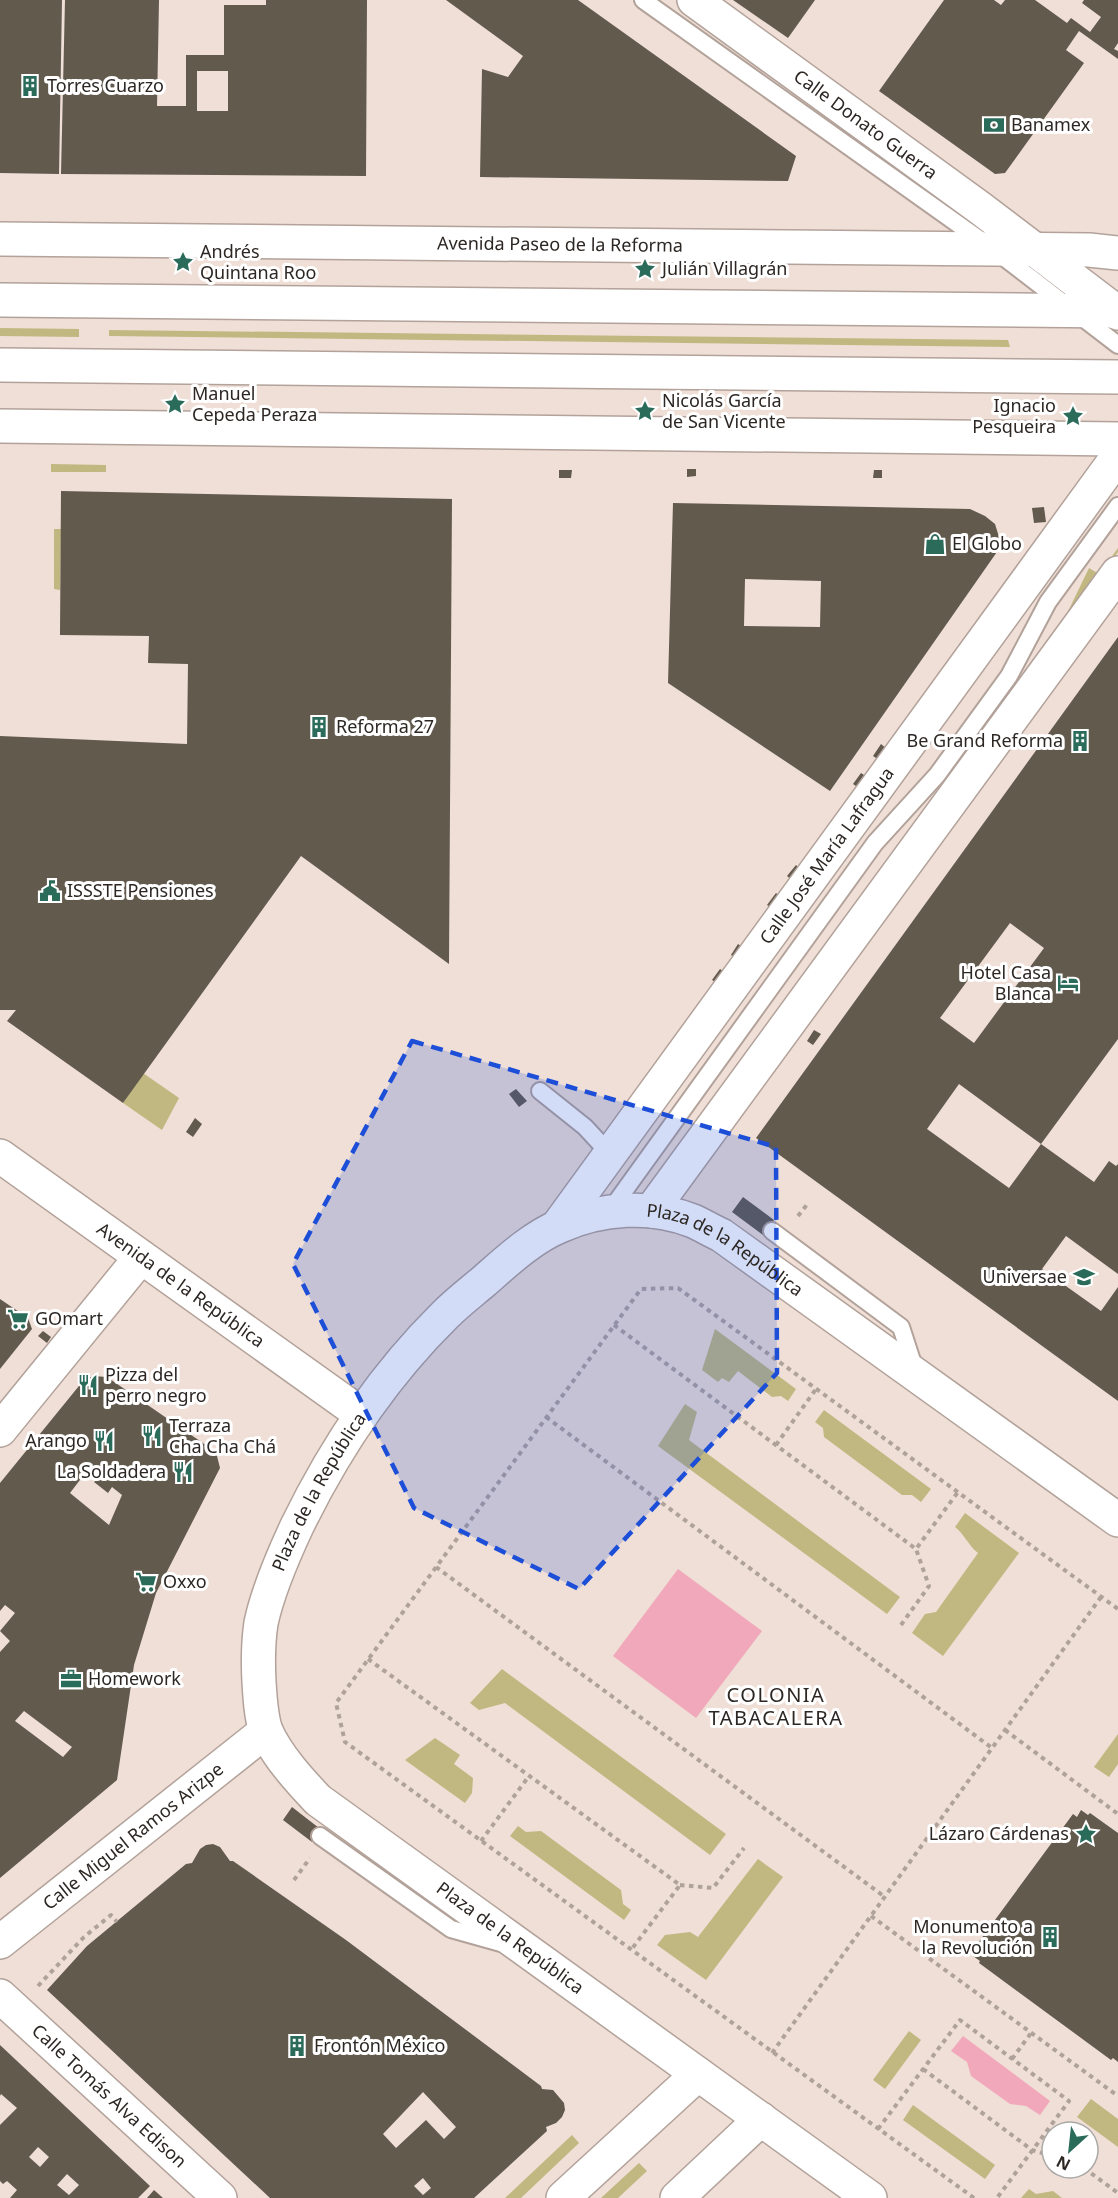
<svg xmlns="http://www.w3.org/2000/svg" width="1118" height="2198" viewBox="0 0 1118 2198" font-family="'Noto Sans',sans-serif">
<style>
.green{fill:#c1b881}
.water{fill:#f2a8bb}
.building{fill:#635a4e;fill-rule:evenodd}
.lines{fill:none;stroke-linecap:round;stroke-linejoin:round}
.service-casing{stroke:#b2a29a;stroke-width:20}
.minor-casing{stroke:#b2a29a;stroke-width:36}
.tertiary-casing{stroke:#b2a29a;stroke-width:36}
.secondary-casing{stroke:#b2a29a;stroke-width:36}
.path{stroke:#afa29b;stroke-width:4;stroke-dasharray:4.5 4.5;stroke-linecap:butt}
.service{stroke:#fff;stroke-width:16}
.minor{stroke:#fff;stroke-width:33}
.tertiary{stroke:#fff;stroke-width:33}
.secondary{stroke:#fff;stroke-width:33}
.marked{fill:#1d4ed8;fill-opacity:0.2;stroke:#1d4ed8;stroke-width:4.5;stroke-dasharray:12 8;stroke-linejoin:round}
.labels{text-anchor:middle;stroke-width:6;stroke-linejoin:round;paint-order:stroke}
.poi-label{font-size:18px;fill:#2d2724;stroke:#fff;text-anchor:start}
.street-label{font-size:18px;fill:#2d2724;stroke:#fff}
.neighbourhood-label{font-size:20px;letter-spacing:1.5px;fill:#2d2724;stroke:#fff}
</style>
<rect width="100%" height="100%" fill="#efdfd6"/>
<g class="green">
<path d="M0,328L79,329V337L0,336Z"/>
<path d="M109,330L1008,340L1010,347L109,336Z"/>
<path d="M51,464L106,465V472H51Z"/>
<path d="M54,529H61L60,590L54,589Z"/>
<path d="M1118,548V552L1060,631L1059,630L1089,568L1099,574Z"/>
<path d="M143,1073L179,1098L162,1130L123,1103Z"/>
<path d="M715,1329L796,1389L788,1401L781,1396L772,1397L738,1371L729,1382L722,1378L718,1382L702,1370Z"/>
<path d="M685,1404L697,1412L689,1440L900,1597L887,1614L658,1446Z"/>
<path d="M824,1410L931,1489L921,1502L912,1495H902L824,1437L823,1428L815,1422Z"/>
<path d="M965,1513L1019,1553L943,1656L912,1633L925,1614L936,1612L978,1553C968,1545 965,1535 955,1527Z"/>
<path d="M502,1669L726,1834L710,1855L505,1703L479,1710L470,1703Z"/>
<path d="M1118,1734V1764L1109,1777L1094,1767Z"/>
<path d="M435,1738L460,1755L454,1764L473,1778L472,1793L465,1803L405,1760Z"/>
<path d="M518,1826L526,1832L541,1831L621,1890L623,1904L631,1910L624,1920L510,1836Z"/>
<path d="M758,1859L783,1877L706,1980L657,1945L665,1935L690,1932L698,1937Z"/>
<path d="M909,2031L921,2040L885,2089L873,2080Z"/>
<path d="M1091,2099L1118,2119V2147L1077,2117Z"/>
<path d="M913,2105L995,2165L985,2179L903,2120Z"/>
<path d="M572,2135L579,2143L521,2198H505Z"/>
<path d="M639,2163L647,2171L618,2198H601Z"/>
<path d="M1029,2189L1036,2194L1053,2191L1062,2198H1021Z"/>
</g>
<g class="water">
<path d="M678,1569L762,1631L696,1718L613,1656Z"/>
<path d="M963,2036L1050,2101L1040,2115L1026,2106L1010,2104L971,2076L967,2062L951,2051Z"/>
</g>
<g class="building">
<path d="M0,0H62L59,174L0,173Z"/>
<path d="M65,0H159L157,106H186V55H224V5H266V0H367L366,176L61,174ZM197,71H228V111H197Z"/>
<path d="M446,0H578L796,156L788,181L480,177L482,69L508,77L523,56Z"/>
<path d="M733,0H815L788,38Z"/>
<path d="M944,0H994L1001,5L1005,0H1035L1067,23L1071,18L1090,32L1101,17L1082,3L1084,0H1118V43L1114,49L1118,51V59L1079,31L1066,50L1084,63L1005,173L995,174L879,91Z"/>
<path d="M687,469H696V476L687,477Z"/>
<path d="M559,470H572L571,478H559Z"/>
<path d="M874,470H882V478H873Z"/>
<path d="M61,491L452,499L449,964L301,856L123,1103L7,1021L16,1010H0V736L187,744L188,664L148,663L149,636L60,635Z"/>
<path d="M673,503L970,509L985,516L995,524L999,537V549L830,791L668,683ZM745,579L821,581L820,627L744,626Z"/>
<path d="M1044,507L1046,522L1034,523L1032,508Z"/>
<path d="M1118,637V1039L1041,1144L1094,1182L1109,1161L1116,1166L1118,1164V1274L1066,1236L1042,1269L1101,1311L1118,1287V1401L756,1138ZM1010,923L1044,948L974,1043L940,1018ZM959,1084L1041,1144L1009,1188L927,1129Z"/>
<path d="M881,744L887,749L879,760L873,756Z"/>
<path d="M861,773L867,777L859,788L853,784Z"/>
<path d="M796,865L801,870L793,881L787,876Z"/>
<path d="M776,893L782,898L773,909L767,905Z"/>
<path d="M738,944L745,949L737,959L731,955Z"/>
<path d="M720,969L727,974L719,984L712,980Z"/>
<path d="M814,1030L821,1034L813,1045L807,1041Z"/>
<path d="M516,1089L527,1101L519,1107L509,1094Z"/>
<path d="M195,1118L202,1124L193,1137L186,1132Z"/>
<path d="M743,1197L774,1220L763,1235L732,1212Z"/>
<path d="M0,1299L28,1318L32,1329L0,1369Z"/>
<path d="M43,1331L51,1337L47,1343L38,1336Z"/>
<path d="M93,1376L107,1377L213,1450L217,1456L220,1468L156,1593L134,1665L117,1780L0,1878V1652L10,1641L0,1631L15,1613L5,1605L0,1611V1483L83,1381ZM89,1468L99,1477L94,1482L108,1493L112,1487L122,1495L109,1525L70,1493ZM24,1711L72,1747L63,1757L15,1721Z"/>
<path d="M292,1807L319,1828L312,1842L283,1820Z"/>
<path d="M1081,1810L1088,1815L1090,1813L1118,1833V2062L1113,2058L1111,2060L979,1963L980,1961L973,1956L979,1949L975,1947L1073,1814L1077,1817Z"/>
<path d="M213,1844L220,1847L230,1861H233L346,1940L541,2086L542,2089L553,2090L564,2103L565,2110L562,2117L556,2123L546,2127L547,2131L474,2198H270L47,1990L87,1946L186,1864L192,1863L200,1849L206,1845ZM423,2092L456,2127L444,2139L426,2120L396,2148L383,2134ZM423,2178L431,2188L423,2195L414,2186Z"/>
<path d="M0,2045L150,2186L138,2198H10L17,2190L7,2181L3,2184L0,2181V2125L17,2108L1,2094L0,2096ZM38,2147L49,2157L40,2167L29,2157ZM67,2174L79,2185L69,2195L57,2185Z"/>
<path d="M154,2190L163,2198H147Z"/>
</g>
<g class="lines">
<defs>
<g id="service">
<path d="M643,0L993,249L1118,345"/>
<path d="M540,1091L585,1127L610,1154"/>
<path d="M609,1212L875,843L937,775L1009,676L1048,602L1118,506"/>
<path d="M772,1231L901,1327L915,1370"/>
<path d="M320,1836L451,1929L501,1943"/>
</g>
<g id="minor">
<path id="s1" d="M694,0L980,208L1118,313"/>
<path d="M651,1211L1118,573"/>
<path id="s2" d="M557,1227L1118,456"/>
<path d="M0,1430L141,1257"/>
<path id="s3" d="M0,1942L266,1731"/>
<path id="s4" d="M0,1996L220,2198"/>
</g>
<g id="tertiary">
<path id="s5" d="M0,239L993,249L1089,250L1118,253"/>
<path d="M0,426L1118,439"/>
<path d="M563,2198L698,2074"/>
<path d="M677,2198L761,2119"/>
</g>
<g id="secondary">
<path d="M0,300L1118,311"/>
<path d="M0,365L1118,377"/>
<path id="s6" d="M0,1156L361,1414"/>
<path id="s7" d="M870,2198L318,1800C300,1781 277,1756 266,1731C261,1717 260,1698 259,1682C258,1663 258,1643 261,1623C268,1590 283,1556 297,1526C335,1448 384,1375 445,1315C457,1303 470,1293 483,1282C506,1262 531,1238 560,1226C601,1208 651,1204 693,1221C702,1225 712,1231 721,1235L1118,1520"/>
</g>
</defs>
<use href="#service" class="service-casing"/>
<use href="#minor" class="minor-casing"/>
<use href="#tertiary" class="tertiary-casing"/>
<use href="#secondary" class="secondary-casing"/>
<g class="path">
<path d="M798,1216L809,1202"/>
<path d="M614,1325L916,1549L958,1492"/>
<path d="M546,1417L992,1748"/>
<path d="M776,1445L816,1389"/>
<path d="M436,1567L885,1897"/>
<path d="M901,1625L929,1586L916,1549"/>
<path d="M368,1659L680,1885L631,1950"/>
<path d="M1005,1730L1118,1814"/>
<path d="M481,1841L529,1776"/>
<path d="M294,1880L310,1858"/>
<path d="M680,1885L713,1888L744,1848"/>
<path d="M871,1916L1118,2096"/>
<path d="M38,1986L84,1937L111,1915L117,1922"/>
<path d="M772,2053L1101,1597"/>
<path d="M1012,2059L1031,2033"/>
<path d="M923,2069L1032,2150L1052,2156"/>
<path d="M878,2129L960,2020L1069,2101L997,2198"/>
<path d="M1084,2168L1118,2193"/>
<path d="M974,2198L345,1742L336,1703L641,1289L678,1288L1118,1609"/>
</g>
<use href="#service" class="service"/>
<use href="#minor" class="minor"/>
<use href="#tertiary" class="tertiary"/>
<use href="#secondary" class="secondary"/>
</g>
<path class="marked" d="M412,1041L776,1147L777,1373L579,1589L414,1508L293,1264Z"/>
<defs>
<symbol id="building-bare" viewBox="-9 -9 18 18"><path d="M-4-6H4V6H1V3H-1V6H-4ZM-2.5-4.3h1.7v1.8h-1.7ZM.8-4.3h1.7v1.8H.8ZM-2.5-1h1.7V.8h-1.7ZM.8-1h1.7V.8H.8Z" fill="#2b6b5a" stroke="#fff" stroke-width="2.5" paint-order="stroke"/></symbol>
<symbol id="bank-bare" viewBox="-9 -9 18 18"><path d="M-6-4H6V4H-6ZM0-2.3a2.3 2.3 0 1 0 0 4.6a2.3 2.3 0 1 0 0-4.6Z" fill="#2b6b5a" stroke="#fff" stroke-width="2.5" paint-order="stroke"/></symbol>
<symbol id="sight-bare" viewBox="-9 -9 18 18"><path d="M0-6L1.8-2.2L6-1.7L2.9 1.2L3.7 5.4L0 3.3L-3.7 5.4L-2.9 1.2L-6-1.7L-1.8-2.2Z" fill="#2b6b5a" stroke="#fff" stroke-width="2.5" paint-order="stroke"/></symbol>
<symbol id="shop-bare" viewBox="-9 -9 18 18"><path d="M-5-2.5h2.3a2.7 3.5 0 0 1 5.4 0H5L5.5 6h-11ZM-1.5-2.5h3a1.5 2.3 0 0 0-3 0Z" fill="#2b6b5a" stroke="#fff" stroke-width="2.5" paint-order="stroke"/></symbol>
<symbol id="civic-bare" viewBox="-9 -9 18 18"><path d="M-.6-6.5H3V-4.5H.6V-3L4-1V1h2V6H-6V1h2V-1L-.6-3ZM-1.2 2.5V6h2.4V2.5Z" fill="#2b6b5a" stroke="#fff" stroke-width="2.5" paint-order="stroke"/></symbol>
<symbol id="hotel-bare" viewBox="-9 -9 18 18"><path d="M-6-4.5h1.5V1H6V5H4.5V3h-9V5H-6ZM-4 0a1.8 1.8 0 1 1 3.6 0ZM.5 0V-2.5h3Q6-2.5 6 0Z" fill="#2b6b5a" stroke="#fff" stroke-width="2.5" paint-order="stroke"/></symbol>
<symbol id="university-bare" viewBox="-9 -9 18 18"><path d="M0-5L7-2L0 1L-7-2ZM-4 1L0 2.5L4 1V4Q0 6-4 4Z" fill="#2b6b5a" stroke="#fff" stroke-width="2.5" paint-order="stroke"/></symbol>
<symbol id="supermarket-bare" viewBox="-9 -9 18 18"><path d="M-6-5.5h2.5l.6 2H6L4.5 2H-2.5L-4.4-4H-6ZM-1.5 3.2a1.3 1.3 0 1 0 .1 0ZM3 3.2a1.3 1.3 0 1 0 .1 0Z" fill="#2b6b5a" stroke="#fff" stroke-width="2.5" paint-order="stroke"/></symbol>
<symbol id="restaurant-bare" viewBox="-9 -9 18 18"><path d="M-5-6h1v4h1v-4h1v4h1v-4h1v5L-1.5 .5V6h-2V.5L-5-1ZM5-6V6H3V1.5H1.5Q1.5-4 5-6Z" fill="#2b6b5a" stroke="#fff" stroke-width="2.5" paint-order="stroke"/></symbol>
<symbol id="office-bare" viewBox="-9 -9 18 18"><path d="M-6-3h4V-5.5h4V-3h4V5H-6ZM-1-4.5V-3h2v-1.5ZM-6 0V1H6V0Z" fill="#2b6b5a" stroke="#fff" stroke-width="2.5" paint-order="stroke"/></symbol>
</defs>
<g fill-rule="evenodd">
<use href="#building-bare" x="15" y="71" width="30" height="30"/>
<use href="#bank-bare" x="979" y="110" width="30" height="30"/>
<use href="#sight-bare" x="168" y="247" width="30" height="30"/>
<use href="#sight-bare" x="630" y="254" width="30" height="30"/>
<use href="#sight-bare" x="160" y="389" width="30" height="30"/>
<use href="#sight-bare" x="630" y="396" width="30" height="30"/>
<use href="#sight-bare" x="1058" y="401" width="30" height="30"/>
<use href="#shop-bare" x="920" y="529" width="30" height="30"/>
<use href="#building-bare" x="304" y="712" width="30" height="30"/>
<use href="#building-bare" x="1065" y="726" width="30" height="30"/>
<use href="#civic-bare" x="35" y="876" width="30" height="30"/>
<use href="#hotel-bare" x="1053" y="968" width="30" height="30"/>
<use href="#university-bare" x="1069" y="1262" width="30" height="30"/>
<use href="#supermarket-bare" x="3" y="1304" width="30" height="30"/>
<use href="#restaurant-bare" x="73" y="1370" width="30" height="30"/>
<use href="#restaurant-bare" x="137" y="1421" width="30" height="30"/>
<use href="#restaurant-bare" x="89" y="1426" width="30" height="30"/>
<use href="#restaurant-bare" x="168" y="1457" width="30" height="30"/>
<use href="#supermarket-bare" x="131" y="1567" width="30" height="30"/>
<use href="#office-bare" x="56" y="1664" width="30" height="30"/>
<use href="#sight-bare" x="1071" y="1819" width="30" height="30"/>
<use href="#building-bare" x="1035" y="1922" width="30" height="30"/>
<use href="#building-bare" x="282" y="2031" width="30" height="30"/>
</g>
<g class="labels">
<g class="poi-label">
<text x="47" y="92">Torres Cuarzo</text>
<text x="1011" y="131">Banamex</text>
<text x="200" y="258">Andrés<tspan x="200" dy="21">Quintana Roo</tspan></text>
<text x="662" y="275">Julián Villagrán</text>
<text x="192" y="400">Manuel<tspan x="192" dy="21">Cepeda Peraza</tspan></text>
<text x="662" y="407">Nicolás García<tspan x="662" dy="21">de San Vicente</tspan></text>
<text x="1056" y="412" text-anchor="end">Ignacio<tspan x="1056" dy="21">Pesqueira</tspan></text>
<text x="952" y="550">El Globo</text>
<text x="336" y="733">Reforma 27</text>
<text x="1063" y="747" text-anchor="end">Be Grand Reforma</text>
<text x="67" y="897">ISSSTE Pensiones</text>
<text x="1051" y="979" text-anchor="end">Hotel Casa<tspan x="1051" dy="21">Blanca</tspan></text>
<text x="1067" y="1283" text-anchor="end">Universae</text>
<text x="35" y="1325">GOmart</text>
<text x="105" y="1381">Pizza del<tspan x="105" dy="21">perro negro</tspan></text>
<text x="169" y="1432">Terraza<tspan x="169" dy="21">Cha Cha Chá</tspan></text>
<text x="87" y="1447" text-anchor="end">Arango</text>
<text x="166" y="1478" text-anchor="end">La Soldadera</text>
<text x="163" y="1588">Oxxo</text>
<text x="88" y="1685">Homework</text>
<text x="1069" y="1840" text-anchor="end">Lázaro Cárdenas</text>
<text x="1033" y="1933" text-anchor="end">Monumento a<tspan x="1033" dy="21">la Revolución</tspan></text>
<text x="314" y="2052">Frontón México</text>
</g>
<g class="street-label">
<text dy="6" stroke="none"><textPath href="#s1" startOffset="212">Calle Donato Guerra</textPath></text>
<text dy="6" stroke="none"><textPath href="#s5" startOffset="560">Avenida Paseo de la Reforma</textPath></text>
<text dy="6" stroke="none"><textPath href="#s2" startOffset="459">Calle José María Lafragua</textPath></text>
<text dy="6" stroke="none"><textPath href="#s7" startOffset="1562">Plaza de la República</textPath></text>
<text dy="6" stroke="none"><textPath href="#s6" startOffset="222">Avenida de la República</textPath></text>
<text dy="6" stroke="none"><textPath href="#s7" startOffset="1020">Plaza de la República</textPath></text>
<text dy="6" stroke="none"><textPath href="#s3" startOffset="170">Calle Miguel Ramos Arizpe</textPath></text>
<text transform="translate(510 1938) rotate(36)" y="6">Plaza de la República</text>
<text dy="6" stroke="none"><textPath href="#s4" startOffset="148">Calle Tomás Alva Edison</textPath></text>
</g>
<g class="neighbourhood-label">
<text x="776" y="1702">COLONIA<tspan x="776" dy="23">TABACALERA</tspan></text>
</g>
</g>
<g transform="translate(1070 2150) rotate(207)"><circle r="28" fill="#ffffff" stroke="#aba9a7" stroke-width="1.5"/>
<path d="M0-4.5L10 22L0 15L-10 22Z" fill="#2b6b5a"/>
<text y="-9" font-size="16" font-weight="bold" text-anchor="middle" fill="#2d2724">N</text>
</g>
</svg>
